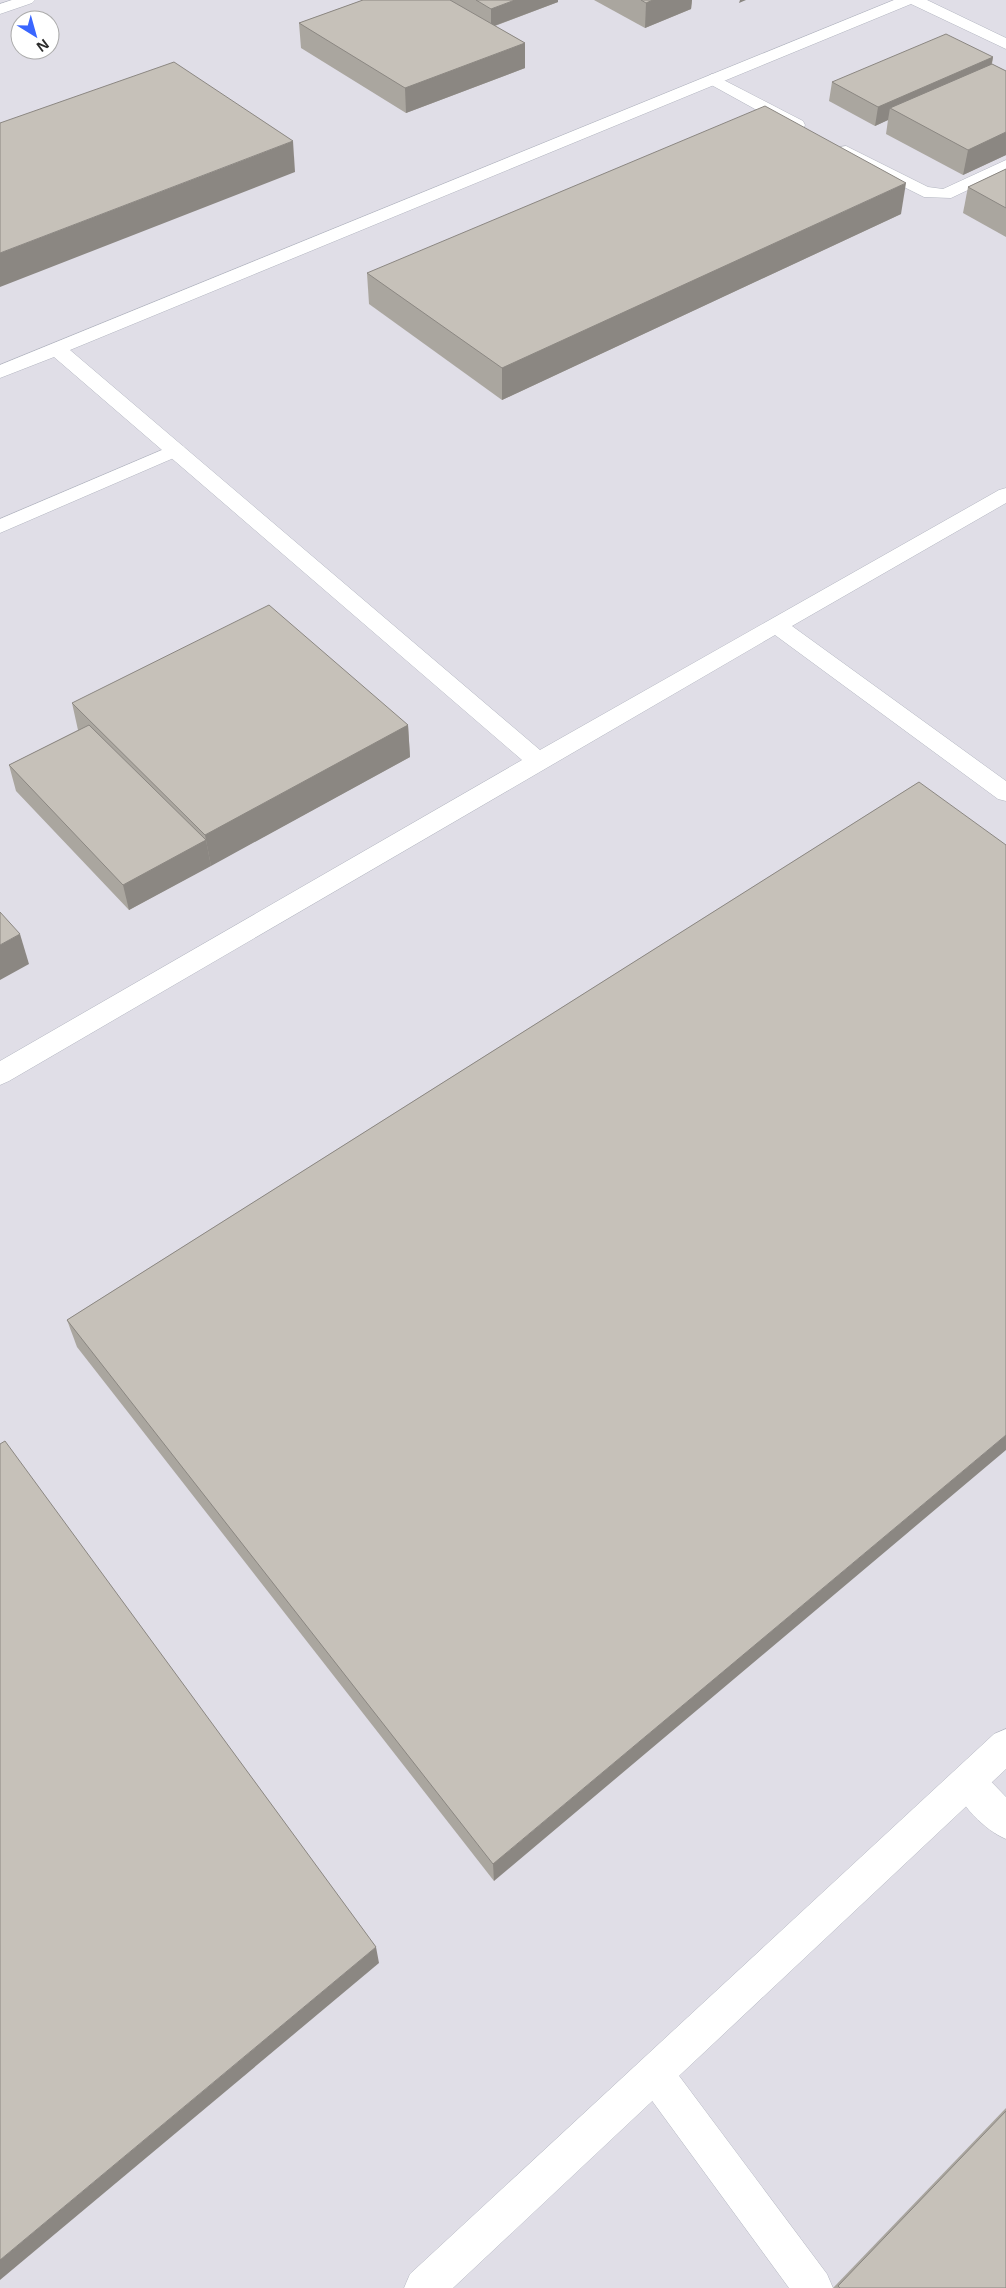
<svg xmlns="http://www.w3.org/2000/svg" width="1006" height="2288" viewBox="0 0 1006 2288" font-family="'Open Sans',sans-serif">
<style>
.industrial{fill:#e0dee7;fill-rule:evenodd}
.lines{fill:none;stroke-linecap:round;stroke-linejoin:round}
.lane-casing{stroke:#b2b5c0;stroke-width:1}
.street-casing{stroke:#b2b5c0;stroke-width:1}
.lane{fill:#fff;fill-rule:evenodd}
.street{fill:#fff;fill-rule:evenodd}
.wall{fill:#aaa69f}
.shaded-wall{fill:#8b8782}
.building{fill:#c6c1b9;stroke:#8b8782}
</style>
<rect width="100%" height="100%" fill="#eee6de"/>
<path class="industrial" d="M0,0H1006V2288H0ZM20,20H50V50H20Z"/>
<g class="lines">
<defs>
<g id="lane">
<path d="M712,74L803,121L805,125L803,129H791L706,82L704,79Z"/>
<path d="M846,146L928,187L943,189L1006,160V172L951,198L924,197L840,155L837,151L840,147Z"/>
<path d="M176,444L183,446L186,450L183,454L0,533V519Z"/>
<path d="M968,1765L980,1770L1006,1797V1839C984,1830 960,1804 951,1782L956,1770Z"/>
<path d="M655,2055L668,2061L827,2274L833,2288H789L642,2087L636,2074L642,2061Z"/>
</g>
<g id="street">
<path d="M12,0H35L32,3L0,14V4Z"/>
<path d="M894,0H927L1006,38V49L911,4L70,350L540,750L999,490L1006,488V503L792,626L1006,781V801L998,799L775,635L9,1081L0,1085V1061L522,760L54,357L0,378V365Z"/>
<path d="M1006,1729V1769L453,2288H404L410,2274L994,1734Z"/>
</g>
</defs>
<use href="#lane" class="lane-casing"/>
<use href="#street" class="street-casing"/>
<use href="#lane" class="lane"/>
<use href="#street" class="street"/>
</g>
<g class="wall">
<path d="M363,0H558V2L495,26L525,43V68L406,113L301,48L299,23Z"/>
<path d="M594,0H692L691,9L645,28Z"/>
<path d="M993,57L992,64L1006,71V155L963,175L886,134L888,120L875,126L829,101L832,82Z"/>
<path d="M1006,169V237L963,213L968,187Z"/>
<path d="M901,214L502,400L369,304L367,273Z"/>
<path d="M72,703L408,725L410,757L129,910L16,791L9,765L78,730Z"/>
<path d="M919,782L494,1881L77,1347L67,1320Z"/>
<path d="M1006,2108V2288H833Z"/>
</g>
<g class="shaded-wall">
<path d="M515,0H558V2L491,27V9Z"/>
<path d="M653,0H692L691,9L645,28L646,3Z"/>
<path d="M740,0H746L739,3Z"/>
<path d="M525,43V68L406,113L405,88Z"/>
<path d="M993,57L989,76L890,108L888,120L875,126L878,107Z"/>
<path d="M1006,132V155L963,175L968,150Z"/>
<path d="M293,141L295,172L0,287V253Z"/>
<path d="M906,183L901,214L502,400V368Z"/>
<path d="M408,725L410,757L211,866L205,835Z"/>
<path d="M206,840L211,866L129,910L123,885Z"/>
<path d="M20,934L29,964L0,980V945Z"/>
<path d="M1006,1435V1450L494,1881L493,1864Z"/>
<path d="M376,1947L379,1963L0,2280V2260Z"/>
</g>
<g class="building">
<path d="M363,0H450L525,43L405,88L299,23Z"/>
<path d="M476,0H515L491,9Z"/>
<path d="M641,0H653L646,3Z"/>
<path d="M946,34L993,57L878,107L832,82Z"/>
<path d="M174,62L293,141L0,253V123Z"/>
<path d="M992,64L1006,71V132L968,150L890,108Z"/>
<path d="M765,106L906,183L502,368L367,273Z"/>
<path d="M1006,169V208L968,187Z"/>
<path d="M269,605L408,725L205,835L72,703Z"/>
<path d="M89,725L206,840L123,885L9,765Z"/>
<path d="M919,782L1006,845V1435L493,1864L67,1320Z"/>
<path d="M0,912L20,934L0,945Z"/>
<path d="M5,1441L376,1947L0,2260V1444Z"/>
<path d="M1006,2111V2288H840L838,2286Z"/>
</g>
<g transform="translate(35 35) rotate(143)"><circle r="24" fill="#ffffff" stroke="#ababab"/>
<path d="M0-4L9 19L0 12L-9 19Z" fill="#3a66ff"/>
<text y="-8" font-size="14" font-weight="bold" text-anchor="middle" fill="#2c2c2c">N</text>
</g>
</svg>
